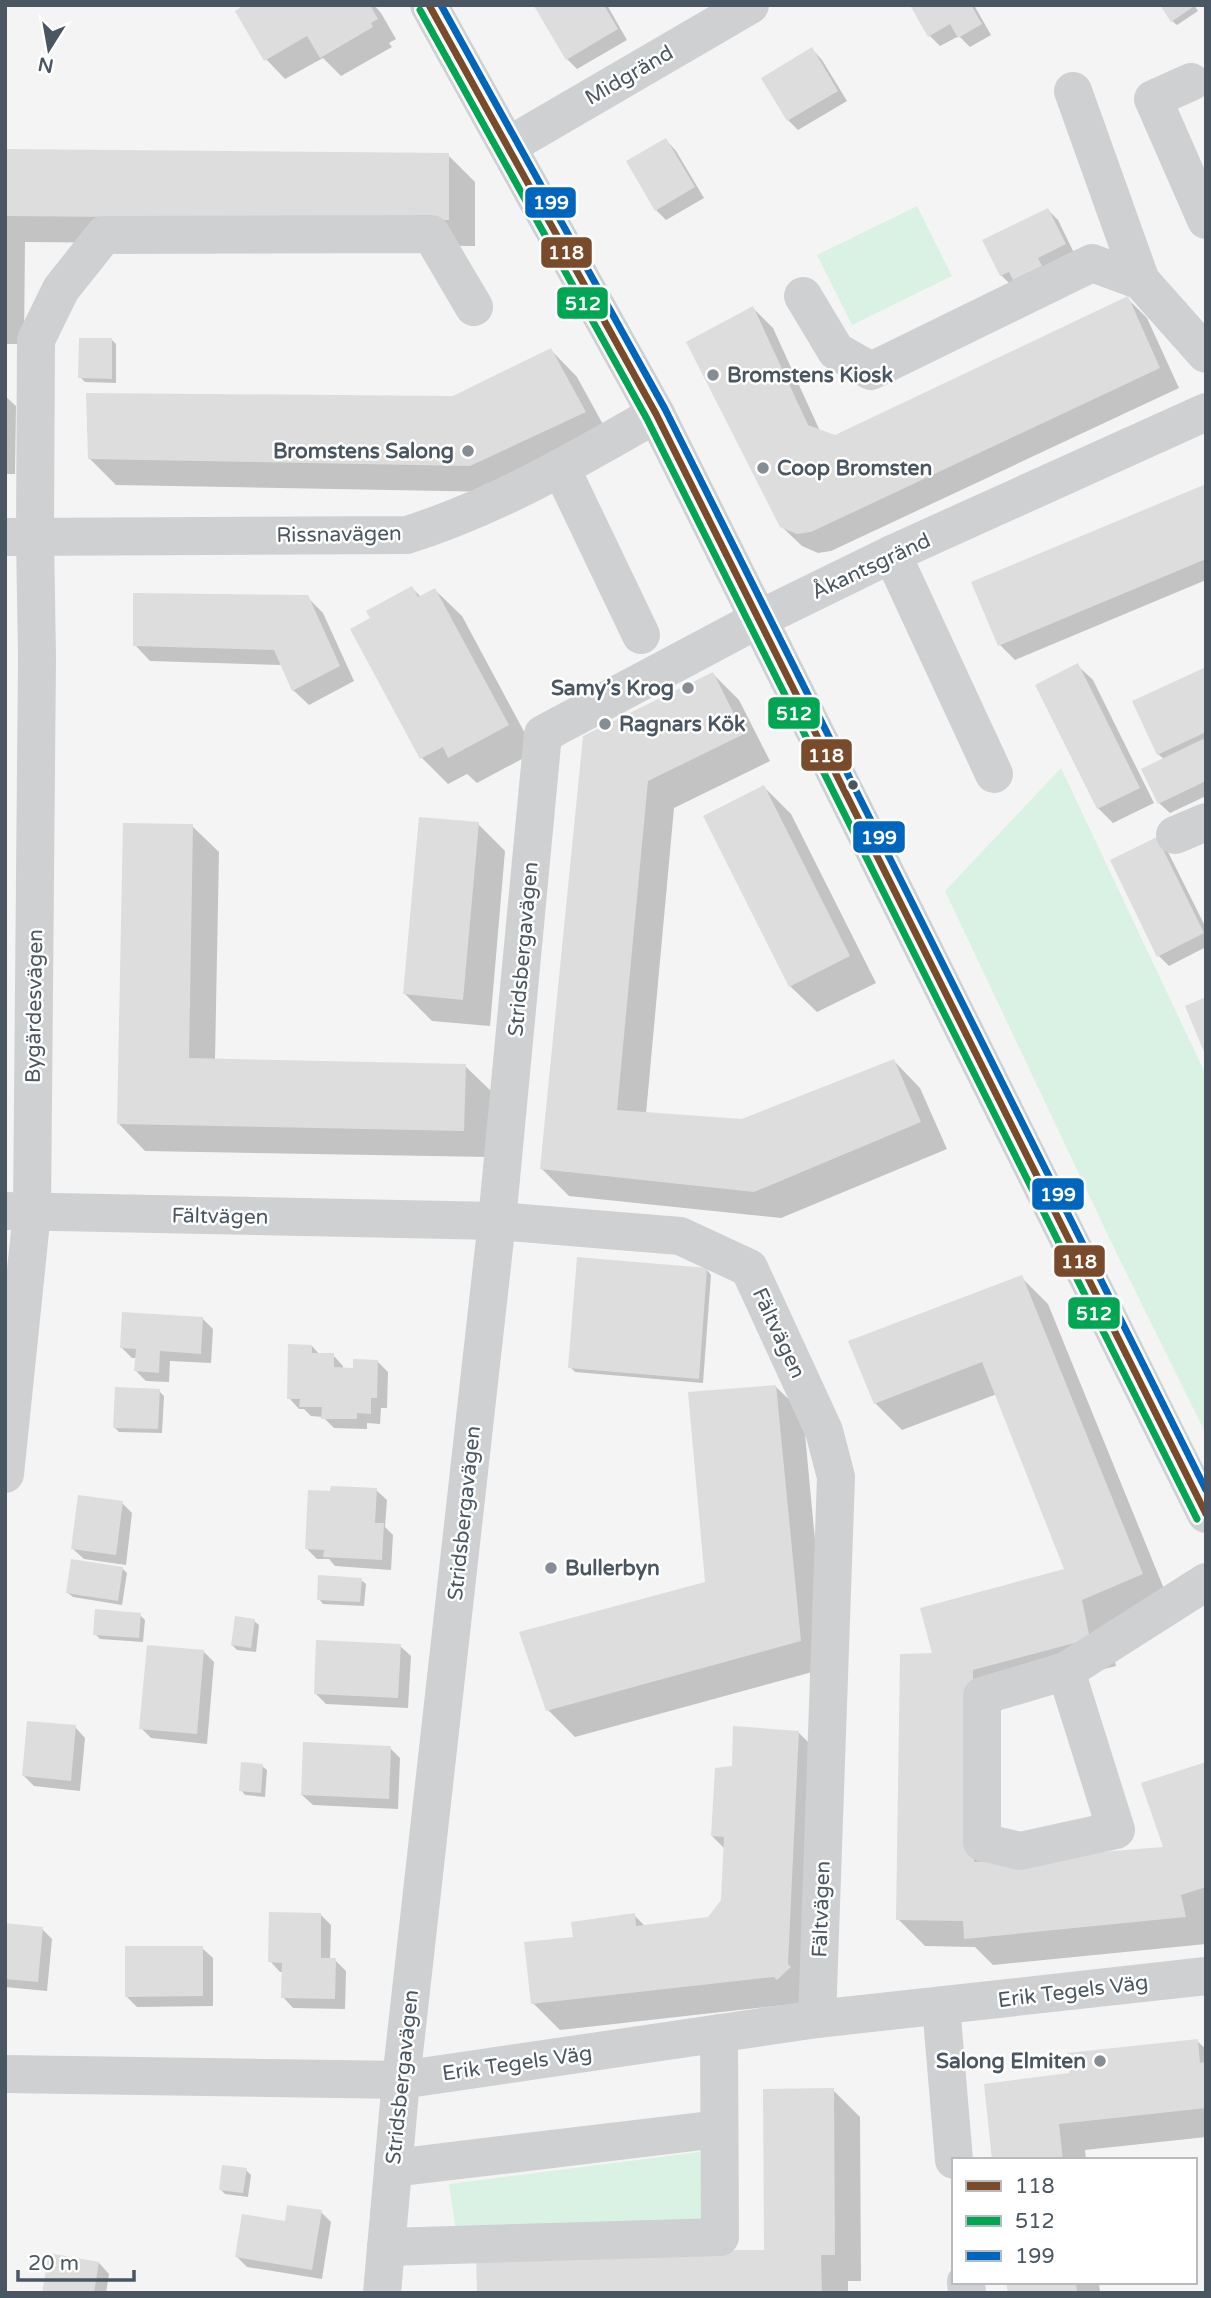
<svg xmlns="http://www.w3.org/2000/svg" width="1211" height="2298" viewBox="0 0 1211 2298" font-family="'Varela Round',sans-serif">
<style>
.green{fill:#d9f2e3}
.shadow{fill:#0003}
.building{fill:#ddddde}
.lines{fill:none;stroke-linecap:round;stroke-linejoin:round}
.minor{stroke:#ced0d2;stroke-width:38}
.bus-1-casing{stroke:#fff;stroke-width:12}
.bus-2-casing{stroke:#fff;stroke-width:12}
.bus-3-casing{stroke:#fff;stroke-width:12}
.bus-1{stroke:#7a4b2a;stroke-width:7}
.bus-2{stroke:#00a651;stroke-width:7}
.bus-3{stroke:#0065bd;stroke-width:7}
.poi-dot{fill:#868d94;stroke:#fff;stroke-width:2.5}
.bus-dot{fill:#4a5661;stroke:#fff;stroke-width:2.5}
.labels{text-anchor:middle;stroke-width:5;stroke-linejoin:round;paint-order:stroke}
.street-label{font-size:21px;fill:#4a5661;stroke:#fff}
.poi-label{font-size:21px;font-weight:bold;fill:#4a5661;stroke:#fff;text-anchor:start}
.line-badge{stroke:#fff;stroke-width:2.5}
.badge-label{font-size:19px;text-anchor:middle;font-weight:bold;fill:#fff}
</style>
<rect width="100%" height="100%" fill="#f4f4f4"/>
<g class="green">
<path d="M917,206L952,276L852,325L817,255Z"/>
<path d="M1061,768L1206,1075V1434L1114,1248L945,891Z"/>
<path d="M700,2152L704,2227L456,2231L449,2184Z"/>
</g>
<g class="shadow">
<path d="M248,5H374L381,13L396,39L389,43L392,47L341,76L323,58L285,79L266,59Z"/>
<path d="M539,5H607L627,40L577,69L567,59Z"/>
<path d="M912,5H974L991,35L970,47L959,36L940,46L930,36Z"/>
<path d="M1194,5L1198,11L1177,25L1172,21Z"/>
<path d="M812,49L822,60L847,101L798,130L788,120Z"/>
<path d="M666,140L676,151L704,198L666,220L656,210Z"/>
<path d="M5,150L448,155L475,182V246L25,242L24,344H5Z"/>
<path d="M1048,210L1058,220L1075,255L1012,286L1001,275L984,241Z"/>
<path d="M1127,298L1147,318L1179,388L831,551L818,553L802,546L781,526L753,308L773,328L820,431L835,437Z"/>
<path d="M112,340L116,344V383L85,382L80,377Z"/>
<path d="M551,350L577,377L611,439L497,492L116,485L89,458L453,397Z"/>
<path d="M5,396L16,406L15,474H5Z"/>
<path d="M1206,486V580L1015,660L1000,645Z"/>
<path d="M412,588L421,597L435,590L462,616L535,752L477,783L467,774L448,784L421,757L372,619Z"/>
<path d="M307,597L323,613L354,681L309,705L293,690L282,665L150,661L135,645Z"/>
<path d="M1077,665L1093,680L1154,803L1113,823L1098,808Z"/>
<path d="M1206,669V796L1170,813L1159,803L1165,760L1158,754Z"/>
<path d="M713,674L739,700L770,761L674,808L646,1114L742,1121L894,1061L920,1088L947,1149L781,1218L569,1196L542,1169L584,737Z"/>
<path d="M764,787L791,814L876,983L817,1012L790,986Z"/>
<path d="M478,824L505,851L490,1026L432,1021L405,994Z"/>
<path d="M192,826L219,852L215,1060L465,1066L492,1092L491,1157L145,1151L119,1124Z"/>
<path d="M1157,840L1167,850L1206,928V947L1169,966L1159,956Z"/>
<path d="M707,1270L711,1275L703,1383L575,1372L570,1367Z"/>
<path d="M1021,1277L1048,1304L1169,1601L1107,1627L1116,1666L999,1696L1000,1862L1165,1848L1206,1764V1944L993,1965L975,1947L925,1946L898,1919L934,1655L1066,1570L997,1394L902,1430L875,1403Z"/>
<path d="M203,1319L213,1329L211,1363L170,1361L169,1382L146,1381L136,1371L137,1358H132L122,1348Z"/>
<path d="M312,1346L320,1355H333L343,1366V1369H354L377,1361L388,1372L387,1408H381L380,1424L367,1423V1429L334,1428L323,1417L311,1416L304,1409H299L289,1398Z"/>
<path d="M776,1387L803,1413L827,1668L575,1737L548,1710L521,1634L707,1583Z"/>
<path d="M159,1391L164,1396L162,1433L119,1432L114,1427Z"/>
<path d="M376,1490L387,1500L385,1527L393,1535L391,1570L335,1566L329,1559H317L307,1549Z"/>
<path d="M122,1503L132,1513L126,1565L84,1559L73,1549Z"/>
<path d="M122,1568L127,1573L122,1605L73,1597L68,1593Z"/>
<path d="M361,1580L366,1584L364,1606L323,1604L319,1599Z"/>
<path d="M140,1615L145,1620L143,1642L100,1639L95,1634Z"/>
<path d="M254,1621L259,1625L256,1652L237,1650L232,1645Z"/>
<path d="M400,1646L411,1656L408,1708L326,1704L316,1694Z"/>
<path d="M204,1652L214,1662L207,1744L151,1738L141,1728Z"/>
<path d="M75,1727L85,1738L80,1791L34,1786L24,1776Z"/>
<path d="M798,1732L825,1759L802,2003L560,2030L533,2003L575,1938L634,1915L646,1927L709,1919L723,1901L725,1849L712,1836Z"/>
<path d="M390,1748L400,1758L398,1809L313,1805L302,1795Z"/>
<path d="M262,1766L267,1770L265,1797L245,1795L241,1790Z"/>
<path d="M321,1915L331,1925L330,1960H335L346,1971L345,2009L293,2008L283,1997L284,1972H280L270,1961Z"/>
<path d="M5,1925L42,1929L52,1939L47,1991L5,1987Z"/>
<path d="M202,1948L213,1958V2006L137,2007L126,1996Z"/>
<path d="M1197,2041L1206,2049V2137L1085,2150L1086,2160H994L1071,2074Z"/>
<path d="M833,2090L860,2117L861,2281H848V2293H478L766,2252Z"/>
<path d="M246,2170L251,2175L248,2197L225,2194L220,2189Z"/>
<path d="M321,2212L331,2222L322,2279L247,2267L237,2257Z"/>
<path d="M99,2263L109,2274L106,2293H44Z"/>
<path d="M1008,2282H1099L1100,2293H1009Z"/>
</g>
<g class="building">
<path d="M244,5H370L378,19L371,23L373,27L320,58L307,36L264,61L235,11Z"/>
<path d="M536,5H604L618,29L566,60L534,6Z"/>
<path d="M910,5H971L982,24L958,38L950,24L928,37Z"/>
<path d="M1160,5H1196L1171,22Z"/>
<path d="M812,47L838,91L787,121L761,78Z"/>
<path d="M666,138L695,187L655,211L626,161Z"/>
<path d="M5,149L449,153V220L5,216Z"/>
<path d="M1048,208L1066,244L1038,258L1042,266L1013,280L1009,272L1000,276L982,240Z"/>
<path d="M1128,296L1160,368L811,532L797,534L780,527L686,342L753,306L808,425L835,435Z"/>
<path d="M79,338H112V379L78,378Z"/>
<path d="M551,348L586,412L470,466L88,459L86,393L453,396Z"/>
<path d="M1206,484V559L998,646L971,582Z"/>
<path d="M412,586L418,597L435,588L509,725L448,758L443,747L420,759L350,629L370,618L366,611Z"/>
<path d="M133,593L308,595L340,666L292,691L274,650L133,646Z"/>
<path d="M1078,663L1140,788L1097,809L1035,685Z"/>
<path d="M1206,667V732L1157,755L1132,701Z"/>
<path d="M713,672L744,734L648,781L617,1110L742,1119L894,1059L921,1122L754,1192L540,1169L583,736Z"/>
<path d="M1203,739L1206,744V781L1158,804L1141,769Z"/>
<path d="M764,785L850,956L789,987L703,816Z"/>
<path d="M419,817L479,822L463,1000L403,994Z"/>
<path d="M123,823L193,824L189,1058L466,1064L464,1131L117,1124Z"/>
<path d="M1157,837L1204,933L1157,957L1110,860Z"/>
<path d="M1206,997V1057L1185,1006Z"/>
<path d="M577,1257L707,1268L699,1379L568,1368Z"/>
<path d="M1022,1275L1143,1574L1082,1600L1090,1639L973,1670L974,1862L1163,1847L1141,1783L1206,1762V1887L1181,1895L1186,1917L964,1939L963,1921L896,1920L900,1654L932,1653L920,1608L1064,1569L982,1362L874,1404L848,1341Z"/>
<path d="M122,1312L203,1317L201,1354L160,1351L159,1373L134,1371L136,1349L120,1348Z"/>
<path d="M288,1344L312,1345V1353H334V1367L353,1368V1359L378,1360L377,1398H371V1414L357,1413V1419H321L322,1407H299L300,1399H287Z"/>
<path d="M776,1385L801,1641L546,1711L519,1632L705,1582L688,1392Z"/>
<path d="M115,1387L160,1389L158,1429L113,1428Z"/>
<path d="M331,1486L377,1488L375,1523H384L382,1560L323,1557L324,1550L305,1549L308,1490L330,1491Z"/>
<path d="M78,1495L123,1501L116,1555L71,1549Z"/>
<path d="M71,1559L123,1567L118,1601L66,1593Z"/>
<path d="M318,1575L362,1578L360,1602L317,1600Z"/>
<path d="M95,1609L141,1613L139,1638L93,1635Z"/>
<path d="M235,1616L255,1619L251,1648L231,1645Z"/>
<path d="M316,1640L401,1644L398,1698L314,1694Z"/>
<path d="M147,1645L204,1650L197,1734L139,1729Z"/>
<path d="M27,1721L76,1725L71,1781L22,1776Z"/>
<path d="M733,1726L799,1731L788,1964L791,1967L777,1980L774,1977L531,2004L524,1942L573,1937L571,1922L635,1913L636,1926L708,1917L721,1900L724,1837L711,1836L715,1768L732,1766Z"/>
<path d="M303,1742L391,1746L389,1799L301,1795Z"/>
<path d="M241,1762L263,1764L261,1793L239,1791Z"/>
<path d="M269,1912L321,1913V1958H336L335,1999L281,1998L282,1963L268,1962Z"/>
<path d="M5,1923L43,1927L38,1982L5,1979Z"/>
<path d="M125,1946H203V1996L125,1997Z"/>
<path d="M1198,2039L1200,2063L1206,2062V2108L1059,2124L1063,2160H992L984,2084L1069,2073L1067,2053Z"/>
<path d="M834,2088L835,2255H821L822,2293H477L476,2252L764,2250L763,2089Z"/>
<path d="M222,2165L247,2168L243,2193L219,2190Z"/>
<path d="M287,2205L322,2210L312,2270L235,2257L242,2214L285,2221Z"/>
<path d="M49,2253L99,2262L94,2293H42Z"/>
<path d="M1006,2282H1076L1077,2293H1008Z"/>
</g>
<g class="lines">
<g class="minor">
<path d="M429,5L656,414L1206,1514"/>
<path d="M1191,82L1153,99L1206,220"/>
<path d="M1073,91L1141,281"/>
<path d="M508,146L750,5"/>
<path d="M803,296L836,351L871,371L1092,263L1141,281L1206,354"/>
<path d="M561,468L641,635"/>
<path d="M5,537L407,535C496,507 576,460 656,414"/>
<path d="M892,554L994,774"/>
<path d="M1175,835L1206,822"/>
<path d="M5,1211L497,1221L680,1236L749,1268L824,1431L836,1477L817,2019"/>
<path d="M5,1474L32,1212L37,657L35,537L36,340L61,289L104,235L431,234L474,307"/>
<path d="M1066,1671L1116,1830L1020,1851L982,1842V1696L1066,1671L1206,1582"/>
<path d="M941,2006L954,2160"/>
<path d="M5,2074L401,2080L817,2019L1206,1976"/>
<path d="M393,2168L719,2129"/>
<path d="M386,2247L720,2237L719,2033"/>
<path d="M966,2282L967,2293"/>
<path d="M382,2293L401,2080L497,1221L543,734L759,619L892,554L1206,412"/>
</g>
<defs>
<path id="bus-1" d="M429,5L656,414L1206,1514"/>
<path id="bus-2" d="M420,10L647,419L1197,1519"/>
<path id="bus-3" d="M441,5L665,409L1206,1490"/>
</defs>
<use href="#bus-1" class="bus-1-casing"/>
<use href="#bus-2" class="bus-2-casing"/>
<use href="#bus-3" class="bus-3-casing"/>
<use href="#bus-1" class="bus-1"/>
<use href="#bus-2" class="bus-2"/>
<use href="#bus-3" class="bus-3"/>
</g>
<g class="poi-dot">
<circle cx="713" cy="375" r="7"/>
<circle cx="468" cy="451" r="7"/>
<circle cx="763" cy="468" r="7"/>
<circle cx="688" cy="688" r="7"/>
<circle cx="605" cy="724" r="7"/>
<circle cx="551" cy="1568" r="7"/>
<circle cx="1100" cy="2061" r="7"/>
</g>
<circle class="bus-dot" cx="853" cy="785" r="6"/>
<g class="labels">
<g class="street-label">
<text transform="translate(629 75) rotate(-30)" y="7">Midgränd</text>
<text transform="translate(339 534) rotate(-1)" y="7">Rissnavägen</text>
<text transform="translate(871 566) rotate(-25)" y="7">Åkantsgränd</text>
<text transform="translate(523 949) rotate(-85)" y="7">Stridsbergavägen</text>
<text transform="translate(34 1006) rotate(-89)" y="7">Bygärdesvägen</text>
<text transform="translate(220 1216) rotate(1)" y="7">Fältvägen</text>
<text transform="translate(779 1333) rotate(65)" y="7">Fältvägen</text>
<text transform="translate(464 1513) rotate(-84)" y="7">Stridsbergavägen</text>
<text transform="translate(821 1909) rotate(-88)" y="7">Fältvägen</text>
<text transform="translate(1073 1991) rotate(-7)" y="7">Erik Tegels Väg</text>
<text transform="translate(517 2063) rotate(-8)" y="7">Erik Tegels Väg</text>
<text transform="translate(402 2077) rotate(-84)" y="7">Stridsbergavägen</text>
</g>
<g class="poi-label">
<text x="727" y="382">Bromstens Kiosk</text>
<text x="454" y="458" text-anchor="end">Bromstens Salong</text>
<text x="777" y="475">Coop Bromsten</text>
<text x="674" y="695" text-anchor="end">Samy’s Krog</text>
<text x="619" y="731">Ragnars Kök</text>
<text x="565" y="1575">Bullerbyn</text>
<text x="1086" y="2068" text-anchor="end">Salong Elmiten</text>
</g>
</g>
<g class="line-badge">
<rect x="524" y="186" width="53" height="33" rx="7" fill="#0065bd"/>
<rect x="540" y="236" width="53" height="33" rx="7" fill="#7a4b2a"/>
<rect x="556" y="286" width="53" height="34" rx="7" fill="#00a651"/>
<rect x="767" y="696" width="54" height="34" rx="7" fill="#00a651"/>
<rect x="800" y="738" width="53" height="34" rx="7" fill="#7a4b2a"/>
<rect x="852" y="820" width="54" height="34" rx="7" fill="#0065bd"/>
<rect x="1031" y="1177" width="54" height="34" rx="7" fill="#0065bd"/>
<rect x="1053" y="1244" width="53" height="34" rx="7" fill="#7a4b2a"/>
<rect x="1067" y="1296" width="54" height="34" rx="7" fill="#00a651"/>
</g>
<g class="badge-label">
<text x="551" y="209">199</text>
<text x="566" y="259">118</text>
<text x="583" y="310">512</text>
<text x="794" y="720">512</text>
<text x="826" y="762">118</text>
<text x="879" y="844">199</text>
<text x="1058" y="1201">199</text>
<text x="1079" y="1268">118</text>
<text x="1094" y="1320">512</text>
</g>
<rect width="1211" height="2298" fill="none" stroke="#4a5661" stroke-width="14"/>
<rect x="952" y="2158" width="245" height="126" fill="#ffffff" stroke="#b7bbc0" stroke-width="2"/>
<rect x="966" y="2181" width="35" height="10" fill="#7a4b2a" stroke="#b7bbc0" stroke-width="2"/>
<text x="1015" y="2193" font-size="21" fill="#4a5661">118</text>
<rect x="966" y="2216" width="35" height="10" fill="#00a651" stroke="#b7bbc0" stroke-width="2"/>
<text x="1015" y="2228" font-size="21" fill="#4a5661">512</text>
<rect x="966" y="2251" width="35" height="10" fill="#0065bd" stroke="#b7bbc0" stroke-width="2"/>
<text x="1015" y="2263" font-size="21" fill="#4a5661">199</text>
<g transform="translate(49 49) rotate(191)" stroke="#ffffff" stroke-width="5" paint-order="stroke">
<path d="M0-5L12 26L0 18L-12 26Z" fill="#4a5661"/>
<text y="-10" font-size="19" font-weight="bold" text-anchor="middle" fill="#4a5661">N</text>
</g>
<path d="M18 2270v10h116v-10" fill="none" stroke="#4a5661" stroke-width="3.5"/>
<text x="28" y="2270" font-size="21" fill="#4a5661" stroke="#ffffff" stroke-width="5" paint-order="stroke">20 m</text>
</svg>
